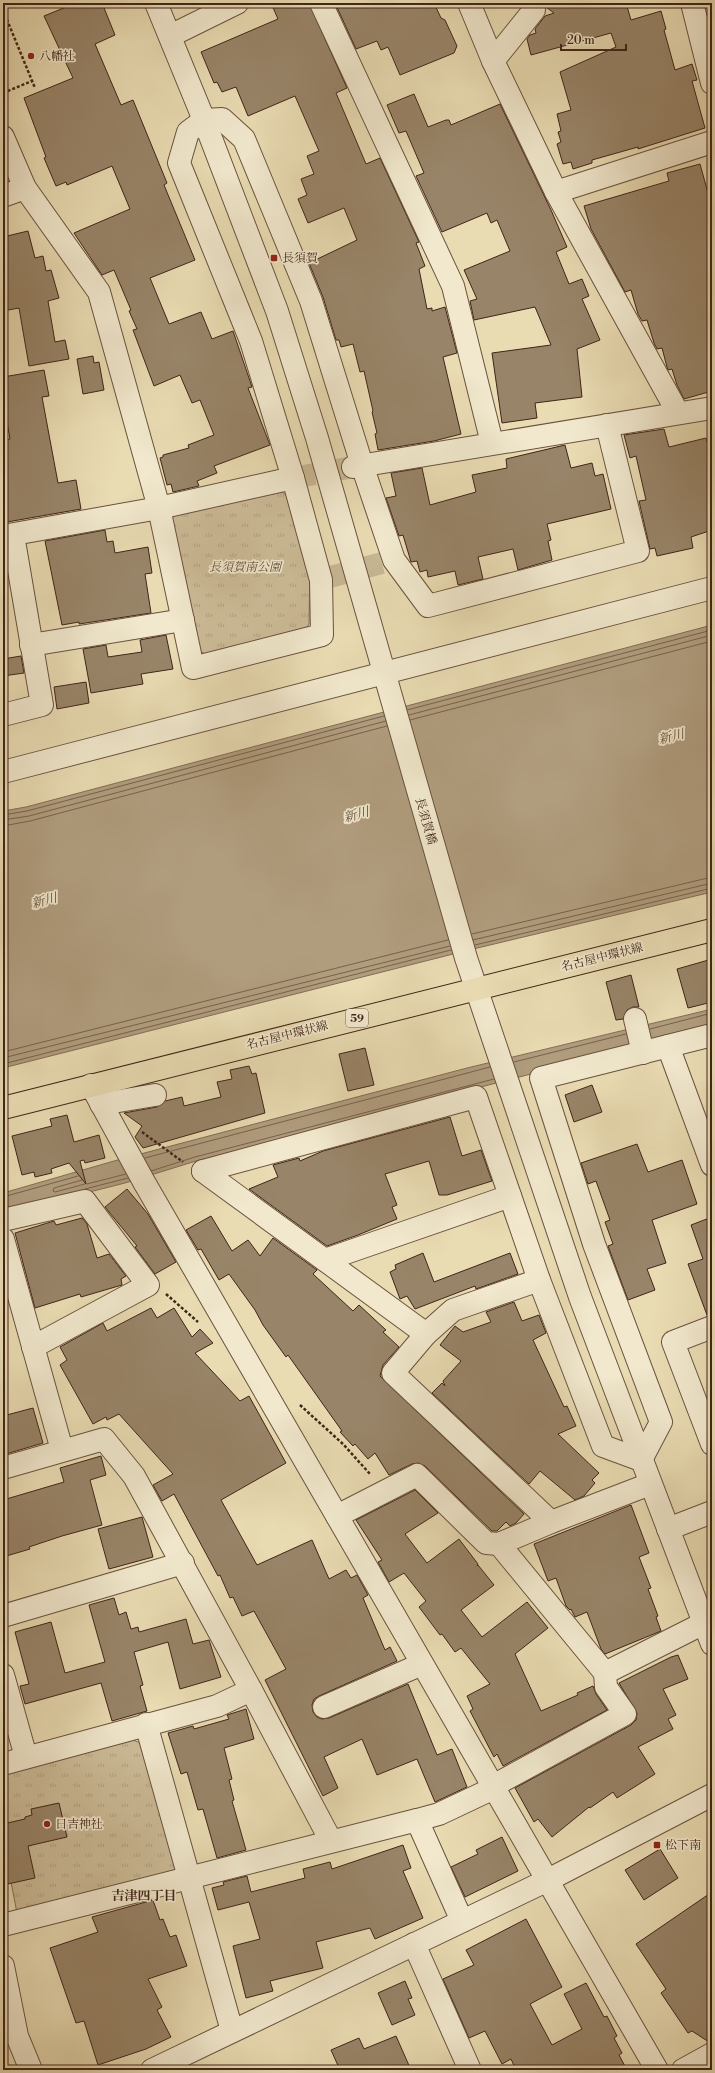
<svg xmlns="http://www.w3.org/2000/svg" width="715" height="2073" viewBox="0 0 715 2073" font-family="'Libre Bodoni','Noto Serif JP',serif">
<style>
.park{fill:url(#park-tufts);stroke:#867058}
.water{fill:#b09d7e;stroke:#836d55}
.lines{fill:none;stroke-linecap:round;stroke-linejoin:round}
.shore{stroke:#78614b;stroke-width:1}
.building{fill:#988468;stroke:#402518}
.minor-tunnel{stroke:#c7b793;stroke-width:22;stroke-dasharray:22 11;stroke-linecap:butt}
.minor-casing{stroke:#6a523e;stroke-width:24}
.major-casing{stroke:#402518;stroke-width:24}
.path{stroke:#402518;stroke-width:2.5;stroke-dasharray:3 2;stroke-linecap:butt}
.minor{stroke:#f1e8cd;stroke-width:22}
.major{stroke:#e9dbb2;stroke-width:22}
.poi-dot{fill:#8f2418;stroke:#f1e8cd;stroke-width:1.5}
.labels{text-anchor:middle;stroke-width:3.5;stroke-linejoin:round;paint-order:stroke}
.shield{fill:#f1e8cd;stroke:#75604e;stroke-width:1}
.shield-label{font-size:11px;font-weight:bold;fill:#402518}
.poi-label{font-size:12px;fill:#402518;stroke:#f1e8cd;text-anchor:start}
.park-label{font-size:12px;font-style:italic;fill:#634b38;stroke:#f1e8cd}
.street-label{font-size:12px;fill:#402518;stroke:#f1e8cd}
.water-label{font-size:13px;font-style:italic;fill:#624937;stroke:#f1e8cd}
.neighbourhood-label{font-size:13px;font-weight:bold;fill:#402518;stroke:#f1e8cd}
</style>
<defs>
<pattern id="park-tufts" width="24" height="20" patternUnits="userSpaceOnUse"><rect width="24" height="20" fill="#ccbc98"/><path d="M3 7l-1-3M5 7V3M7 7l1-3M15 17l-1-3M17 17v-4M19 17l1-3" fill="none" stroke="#b0a182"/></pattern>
</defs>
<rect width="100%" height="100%" fill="#e9dbb2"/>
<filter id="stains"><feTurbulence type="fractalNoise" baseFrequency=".005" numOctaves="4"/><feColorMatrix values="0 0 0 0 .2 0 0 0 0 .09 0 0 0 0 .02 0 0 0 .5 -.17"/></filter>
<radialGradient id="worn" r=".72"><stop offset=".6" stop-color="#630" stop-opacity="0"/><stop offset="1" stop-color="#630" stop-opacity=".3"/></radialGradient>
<g class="park">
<path d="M282,492L292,500L310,560L309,624L303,632L206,655L199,650L168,523L172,515Z"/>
<path d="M131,1739L140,1743L176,1867L171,1874L17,1913L3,1841V1773Z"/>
</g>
<g class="water">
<path d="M712,625V892L469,950L3,1068V811L26,807Z"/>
<path d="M712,1009V1027L196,1161L125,1183L3,1214V1193L114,1161L467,1068Z"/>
</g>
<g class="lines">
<g class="shore">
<path d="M407,710L712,630"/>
<path d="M409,715L712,635"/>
<path d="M410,720L712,641"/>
<path d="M3,815L27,811L384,716"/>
<path d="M3,820L29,816L386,721"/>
<path d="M3,826L30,821L387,726"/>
<path d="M472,934L712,877"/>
<path d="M473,940L712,883"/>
<path d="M475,945L712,888"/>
<path d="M650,1029L712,1013"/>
<path d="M3,1052L448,940"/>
<path d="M3,1058L450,946"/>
<path d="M514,1062L626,1034"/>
<path d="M3,1064L451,950"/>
<path d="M145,1158L490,1067"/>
<path d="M151,1171L195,1157L494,1079"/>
<path d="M82,1180L54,1188L53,1191L55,1192L85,1184"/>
<path d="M87,1184L126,1174"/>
<path d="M85,1189L128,1178"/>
<path d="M3,1197L78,1176"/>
</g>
</g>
<g class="building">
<path d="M76,3H102L115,35L95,44L121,105L133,100L167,183L164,185L195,260L150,278L169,324L201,312L212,339L233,331L252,387L248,388L270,445L214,466L217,473L197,481L199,486L173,492L171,484L167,485L160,458L163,457V455L189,448L188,445L214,435L200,400L192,403L180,375L154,386L133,330L137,329L129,311L131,310L114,270L102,275L74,233L130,209L112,166L67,185L66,182L56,186L44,158L46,157L24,98L73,78L44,16Z"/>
<path d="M271,3H309L347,88L336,93L366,164L380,158L419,242L416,243L425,266L419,269L427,309L432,308V311L445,307L457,353L443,357L461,434L434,441L378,450L375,434L377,433L372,412L373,411L364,371L360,372L353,344L341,347L339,340H336L323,297L309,263L357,240L344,208L308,223L298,199L307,195L301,179L314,174L307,156L319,151L295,96L248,116L236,87L222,92L217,82L214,83L201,52L278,19Z"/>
<path d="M335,3H434L441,18L445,20L457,46L454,53L400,75L388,47L381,50L377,41L356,49Z"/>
<path d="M544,3H626L631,20L661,11L666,29L664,30L675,70L692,64L697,80L692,81L705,128L638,149V147L592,160V163L573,169L571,162L563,164L557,144L561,142L558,132L561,131L557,114L571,110L560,72L616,47L611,33L531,55L527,39L530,35L536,33L535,29L545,16L554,13L546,7Z"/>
<path d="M414,94L428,127L446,120H449L451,125L500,104L551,210L567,247L556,252L569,284L582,279L589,296L582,299L600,340L577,349L582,397L535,403L537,418L502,423L492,353L551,345L535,307L474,320L470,301L477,299L464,270L510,251L497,220L491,223L487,213L442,232L416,176L424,173L406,131L399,133L387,105Z"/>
<path d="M700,164L708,193L712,192V210L707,211L712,229V391L684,399L677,385L672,369L668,370L667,367L662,348L657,349L654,343L647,320L642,321L638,314L631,290L625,292L591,229L584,206L669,181L667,173Z"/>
<path d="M28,231L35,258L43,256L46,271L51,270L59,298L48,301L55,342L65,340L69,359L29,366L19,308L3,311V237Z"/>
<path d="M93,356L94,363L99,362L104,390L83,394L77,359Z"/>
<path d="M44,370L49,396L42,397L58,483L76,480L81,509L7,522L3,500V441L10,439L3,399V377Z"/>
<path d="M664,429L669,447L706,438L712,459V530L691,537L693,548L657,556L655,548L650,549L639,501L646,500L636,456L630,458L624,435Z"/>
<path d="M565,445L571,468L592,463L595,476L603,474L611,509L547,524L551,540L548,541L552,560L518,570L513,549L478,557L483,579L458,585L455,571L428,577L427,570L420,572L417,561L411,562L403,535L399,536L386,498L396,496L391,473L422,468L430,505L476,492L472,475L507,468L506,459Z"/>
<path d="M105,530L107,542L113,541L115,553L148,547L152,573L145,574L151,613L79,624V622L62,625L45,541Z"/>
<path d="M166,635L173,669L141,674L143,684L91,693L83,649L106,645L108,657L142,652L140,640Z"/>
<path d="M21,656L24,673L3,676V659Z"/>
<path d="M86,682L89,703L57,709L54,687Z"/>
<path d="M712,959V1002L688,1008L677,969Z"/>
<path d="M631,975L639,1007H633L627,1010L623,1019L616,1020L606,982Z"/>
<path d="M365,1048L374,1085L348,1091L339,1054Z"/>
<path d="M249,1066L252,1074L256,1073L265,1113L143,1148L135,1137L142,1126L124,1113L157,1107L165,1101L182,1097L184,1106L221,1097L217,1082L232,1079L230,1070Z"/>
<path d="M592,1085L602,1112L574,1122L565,1095Z"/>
<path d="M67,1115L74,1142L99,1135L105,1158L85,1163L84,1160L80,1161L86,1184L69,1163L51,1169L52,1173L35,1177L34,1172L22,1175L12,1136L52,1126L50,1119Z"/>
<path d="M450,1117L462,1156L481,1150L492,1181L447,1195H439L429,1161L385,1174L397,1205L392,1207L397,1219L358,1235L327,1246L249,1189L278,1177L273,1165L299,1158L300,1161L323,1151Z"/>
<path d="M637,1144L648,1172L682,1160L697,1204L652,1220L666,1263L647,1269L655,1290L628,1300L608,1246L613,1244L605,1222L610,1220L596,1181L588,1184L581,1163Z"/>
<path d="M127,1189L148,1214L176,1262L155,1274L135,1247L137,1246L105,1207Z"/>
<path d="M211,1216L232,1251L248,1240L260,1256L273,1238L317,1270L313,1274L353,1311L359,1305L386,1330L383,1332L399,1347L383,1365L380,1376L524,1514L516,1523L510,1526L506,1522L497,1531H492L425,1466L418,1463L412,1464L389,1475L375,1453L368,1459L355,1444L353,1446L340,1432L342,1431L288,1355L286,1357L263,1325L255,1310L229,1274L219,1280L201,1249L198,1250L186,1230Z"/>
<path d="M712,1217V1315H707L688,1264L703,1259L691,1225Z"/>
<path d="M82,1218L87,1224L97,1258L109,1254L126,1276L121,1279L122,1285L81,1297L80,1294L35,1308L15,1233L54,1221L56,1225Z"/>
<path d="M423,1253L434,1282L510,1253L518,1274L476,1289L475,1286L415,1309L407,1296L400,1299L390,1272L396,1269L395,1265Z"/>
<path d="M514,1302L522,1321L539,1315L546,1333L533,1340L564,1407L567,1406L576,1426L558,1434L599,1473L592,1480L595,1483L584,1496L575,1500L540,1471L529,1484L432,1393L442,1383L445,1386L443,1381L461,1361L440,1345L455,1326L463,1332L491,1322L486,1312Z"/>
<path d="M151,1308L157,1318L174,1308L192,1337L200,1329L213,1343L195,1353L240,1401L249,1396L286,1463L221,1500L257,1565L312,1540L329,1579L346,1570L351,1578L357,1575L368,1595L363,1598L385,1650L390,1647L397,1661L319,1696L314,1699L312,1705L313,1712L317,1717L322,1719L329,1718L408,1684L437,1755L452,1749L467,1787L435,1802L417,1759L377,1775L362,1739L324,1757L338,1788L323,1796L265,1680L286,1669L254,1611L242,1616L233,1597L230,1598L220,1575L218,1576L174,1494L162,1501L153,1485L173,1474L119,1414L107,1420L106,1417L93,1424L60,1365L67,1360L60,1347L103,1323L107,1331Z"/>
<path d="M33,1408L43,1443L6,1454L3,1444V1416Z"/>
<path d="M101,1456L106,1475L90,1480L102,1525L62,1536L29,1547L30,1549L3,1557V1500L64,1482L60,1468Z"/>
<path d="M415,1490L438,1513L405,1534L427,1563L459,1539L478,1564L477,1566L478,1565L494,1585L461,1610L482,1637L527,1602L548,1628L515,1654L541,1711L578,1695L577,1693L593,1686L596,1694L607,1710L503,1766L497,1754L494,1757L470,1711L473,1709L467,1696L490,1684L461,1648L455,1652L442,1634L440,1635L419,1607L426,1601L404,1573L389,1582L378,1562L382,1560L356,1520Z"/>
<path d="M631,1505L649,1553L639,1557L651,1588L648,1589L658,1616L656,1617L661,1631L605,1654L601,1649L587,1612L575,1617L571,1609L570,1610L566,1606L556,1578L548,1581L534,1544Z"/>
<path d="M142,1517L153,1557L109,1569L98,1529Z"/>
<path d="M114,1598L119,1615L126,1612L131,1629L138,1627L139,1632L186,1619L193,1644L209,1640L221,1677L180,1689L168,1642L134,1652L143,1685L140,1686L147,1711L112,1721L101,1683L25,1704L20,1686L29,1684L15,1632L51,1622L65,1673L105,1662L89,1605Z"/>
<path d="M678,1655L688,1679L663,1689L676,1715L668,1719L673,1729L638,1747L655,1774L617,1798L613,1792L590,1808L589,1807L552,1837L538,1819L534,1822L515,1788L631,1725L636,1720L637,1713L619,1683L671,1657Z"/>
<path d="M246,1709L254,1739L224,1748L232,1779L229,1780L234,1800L232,1801L246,1850L217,1858L203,1809L198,1810L187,1772L181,1774L168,1733L193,1726L194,1729L229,1719L227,1715Z"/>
<path d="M59,1803L67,1837L28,1846L35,1878L3,1885V1824L25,1819V1817L32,1815L31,1809Z"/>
<path d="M502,1837L518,1871L465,1897L451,1867L478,1854L476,1850Z"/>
<path d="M403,1845L411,1868L403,1871L423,1918L375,1939L370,1928L316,1942L323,1968L270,1981L273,1991L246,1998L233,1946L260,1939L249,1902L218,1910L212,1888L224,1885L223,1882L247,1876L251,1892L305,1878L303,1869L330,1862L332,1869Z"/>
<path d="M660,1849L678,1878L644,1900L625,1870Z"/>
<path d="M712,1892V2042H709L692,2031L688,2033L661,1993L666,1989L636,1944Z"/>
<path d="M153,1900L160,1920L163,1919L170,1937L176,1935L187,1966L148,1979L162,2007L157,2010L171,2037L146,2049L98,2065L84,2021L76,2023L50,1948L98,1932L92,1917Z"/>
<path d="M526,1919L562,1987L530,2004L552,2045L582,2029L564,1994L586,1983L604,2017L607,2016L617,2036L614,2038L622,2053L619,2055L627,2070H516L511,2059L502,2064L485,2031L469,2038L443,1979L474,1965L466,1950Z"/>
<path d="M405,1981L412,1998L408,1999L415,2015L392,2025L378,1993Z"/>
<path d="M396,2036L411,2070H340L331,2050L359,2038L364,2049Z"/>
</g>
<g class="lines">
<g class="minor-tunnel">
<path d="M293,478L353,467"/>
<path d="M330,577L382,563"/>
</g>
<defs>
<g id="minor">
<path d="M156,3L204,120L277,311L317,438L466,958L580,1297L712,1644"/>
<path d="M321,3L453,286L492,443"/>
<path d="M469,3L493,61L556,192L678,413"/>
<path d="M692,3L712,83"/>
<path d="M170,36L237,3"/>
<path d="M493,61L534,10"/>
<path d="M3,137L25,188L99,292L159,508L193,668L322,635L321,580L293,478L251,341L179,163L188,132L204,120L222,119L244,139L311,301L362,465L394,560L428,606L638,551L607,425"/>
<path d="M556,192L712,142"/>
<path d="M3,196L25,188"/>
<path d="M353,467L712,408"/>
<path d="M3,536L159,508L293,478"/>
<path d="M31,645L183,620"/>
<path d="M3,715L42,705L13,535"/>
<path d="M3,772L712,588"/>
<path d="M635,1019L643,1053"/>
<path d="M668,1046L712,1165"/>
<path d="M91,1085L144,1182L657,2070"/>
<path d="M101,1104L155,1095"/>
<path d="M203,1171L476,1097L539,1280L603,1446L641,1460L661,1422L594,1244L541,1078L712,1035"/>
<path d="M203,1171L426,1334"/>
<path d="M3,1220L85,1201L148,1285L33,1347"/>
<path d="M3,1239L62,1450"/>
<path d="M325,1260L510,1196"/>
<path d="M539,1280L453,1310L426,1334L393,1373L551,1522L650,1484"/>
<path d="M712,1327L673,1342L712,1444"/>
<path d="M3,1468L104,1439L134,1476L251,1690L331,1841"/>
<path d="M337,1516L417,1475L486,1543L499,1544"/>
<path d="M551,1522L499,1544L605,1673L704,1623"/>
<path d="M668,1529L712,1512"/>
<path d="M3,1616L183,1563"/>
<path d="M3,1675L26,1757"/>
<path d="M324,1707L422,1664"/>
<path d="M146,1724L232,2031"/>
<path d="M3,1764L217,1706L251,1690"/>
<path d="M493,1786L625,1714L606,1687L605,1673"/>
<path d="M417,1820L439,1814L494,1788"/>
<path d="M3,1925L417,1820L462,1921"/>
<path d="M414,1944L470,2070"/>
<path d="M3,1966L17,2036L31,2070"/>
<path d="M152,2070L548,1880L712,1795"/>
<path d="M683,2070L712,2054"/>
</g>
<path id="major" d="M3,1108L712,930"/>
</defs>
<use href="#minor" class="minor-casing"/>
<use href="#major" class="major-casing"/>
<g class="path">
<path d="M3,10L35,88"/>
<path d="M3,93L32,81"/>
<path d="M142,1132L183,1162"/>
<path d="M166,1294L198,1322"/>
<path d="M300,1405L343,1444L370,1474"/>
</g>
<use href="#minor" class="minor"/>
<use href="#major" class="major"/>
</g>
<g class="poi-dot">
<circle cx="31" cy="56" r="4"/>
<rect x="270" y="254" width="8" height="8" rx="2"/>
<circle cx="47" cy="1824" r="4"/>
<rect x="653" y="1841" width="8" height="8" rx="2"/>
</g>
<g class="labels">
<rect class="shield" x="346" y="1009" width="22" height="18" rx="3"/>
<g class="shield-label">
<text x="357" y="1022">59</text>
</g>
<g class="poi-label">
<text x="39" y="60">八幡社</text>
<text x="282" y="262">長須賀</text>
<text x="55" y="1828">日吉神社</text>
<text x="665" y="1849">松下南</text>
</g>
<g class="park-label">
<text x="245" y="571">長須賀南公園</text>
</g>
<g class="street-label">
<text transform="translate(426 821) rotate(74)" y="4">長須賀橋</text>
<text transform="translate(602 957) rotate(-14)" y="4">名古屋中環状線</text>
<text transform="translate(287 1035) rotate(-14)" y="4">名古屋中環状線</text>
</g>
<g class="water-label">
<text transform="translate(671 736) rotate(-14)" y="5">新川</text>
<text transform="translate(356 814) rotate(-15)" y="5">新川</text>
<text transform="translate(44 900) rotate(-15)" y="5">新川</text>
</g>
<g class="neighbourhood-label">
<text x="144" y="1900">吉津四丁目</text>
</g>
</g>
<rect width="715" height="2073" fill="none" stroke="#e9dbb2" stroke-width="16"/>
<rect x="4" y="4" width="707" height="2065" fill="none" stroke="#402518" stroke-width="2"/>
<rect x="8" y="8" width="699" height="2057" fill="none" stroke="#402518"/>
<path d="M561 44v6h65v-6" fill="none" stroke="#402518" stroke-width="2"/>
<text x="567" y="44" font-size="12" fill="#402518" stroke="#f1e8cd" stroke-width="3" paint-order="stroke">20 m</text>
<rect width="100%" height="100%" filter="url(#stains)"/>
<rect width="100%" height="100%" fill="url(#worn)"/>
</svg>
